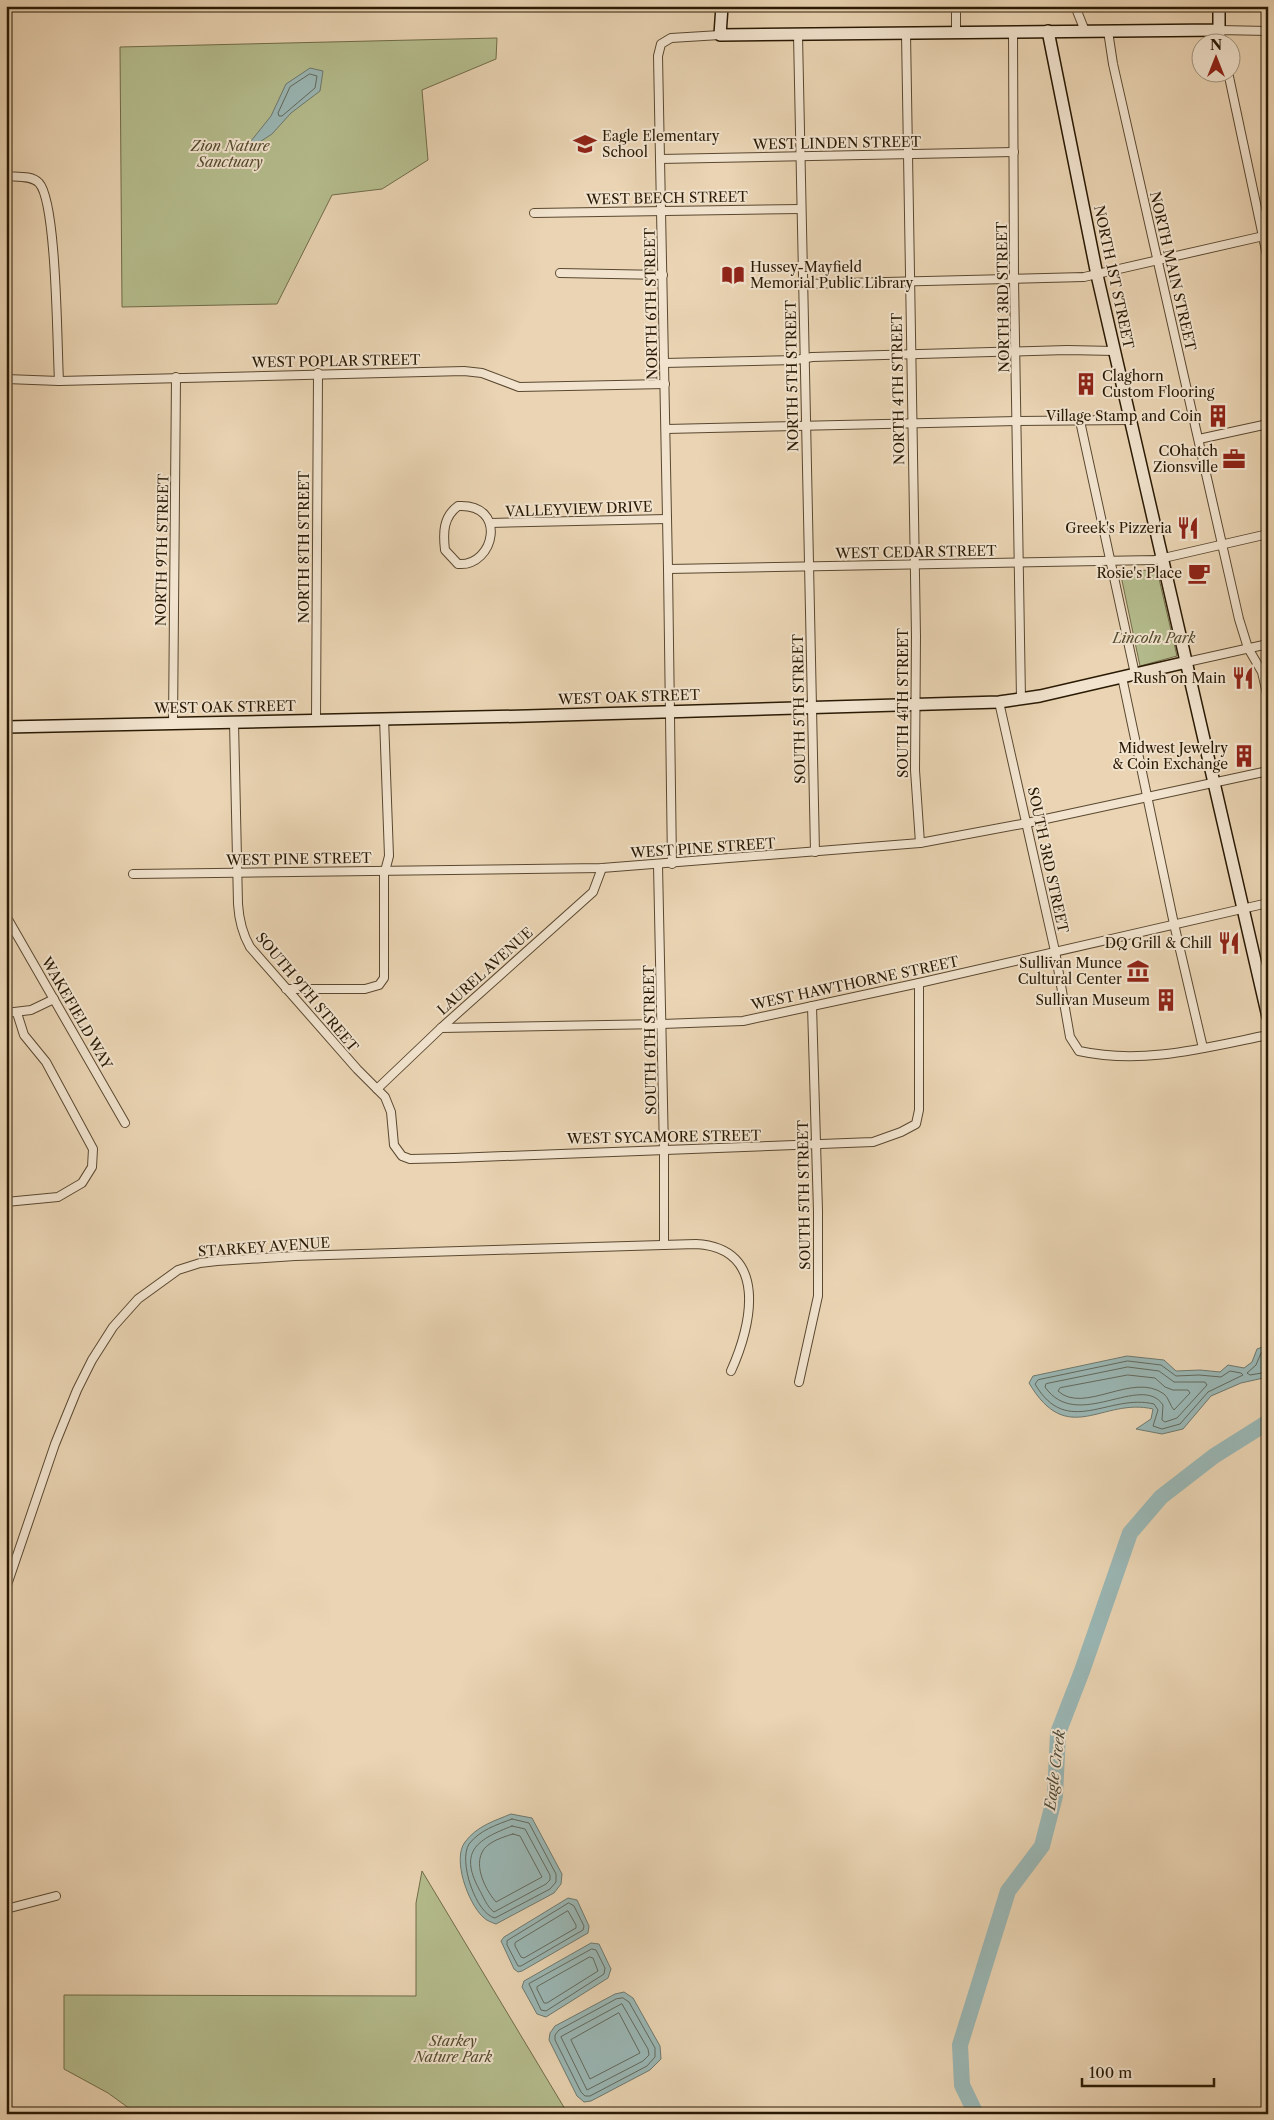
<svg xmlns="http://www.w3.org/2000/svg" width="1274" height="2120" viewBox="0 0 1274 2120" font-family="'Libre Caslon Text',serif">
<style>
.green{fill:#b5bd8e;stroke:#706c49}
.water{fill:#9ab7b5;stroke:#6d786e}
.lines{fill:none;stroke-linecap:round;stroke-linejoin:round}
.shore{stroke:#62685c;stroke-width:1}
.river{stroke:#9ab7b5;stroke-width:16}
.street-casing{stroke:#5a4830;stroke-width:10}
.secondary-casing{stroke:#2a1a04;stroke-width:14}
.street{stroke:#f1e3ce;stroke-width:8}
.secondary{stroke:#f1e3ce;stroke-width:11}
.labels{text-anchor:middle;stroke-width:4;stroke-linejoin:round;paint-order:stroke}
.poi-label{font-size:14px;fill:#2a1a04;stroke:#f1e3ce;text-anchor:end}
.street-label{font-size:14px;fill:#2a1a04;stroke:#f1e3ce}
.park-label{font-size:14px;font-style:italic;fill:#544b2d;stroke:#f1e3ce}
.water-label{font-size:15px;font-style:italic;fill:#4c4939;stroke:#f1e3ce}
</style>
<rect width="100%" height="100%" fill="#ead4b3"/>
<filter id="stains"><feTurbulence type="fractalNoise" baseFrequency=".004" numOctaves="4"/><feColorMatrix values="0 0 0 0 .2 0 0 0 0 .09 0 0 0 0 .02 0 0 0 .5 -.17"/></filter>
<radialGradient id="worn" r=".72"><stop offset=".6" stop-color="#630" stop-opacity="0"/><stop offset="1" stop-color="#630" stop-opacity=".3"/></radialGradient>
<g class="green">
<path d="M497,38L496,59L422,90L428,160L382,189L332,195L277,304L122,307L120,47Z"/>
<path d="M1157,570L1177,656L1140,666L1120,571Z"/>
<path d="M422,1871L568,2114H137L108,2093L64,2069V1995L416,1996V1903Z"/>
</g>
<g class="water">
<path d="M310,68L323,71L320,91L291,113L272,134L249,149L247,146L271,116L286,84Z"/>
<path d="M1268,1345V1377L1241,1383L1211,1396L1183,1429L1162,1434L1136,1429L1151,1419L1153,1409C1102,1397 1068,1449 1029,1383L1033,1376L1127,1356L1164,1360L1176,1371L1200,1370L1220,1372L1228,1365L1244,1368L1252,1362L1257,1349Z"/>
<path d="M511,1814L532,1818L562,1874L561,1884L554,1893L496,1924C491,1922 487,1921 483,1917C468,1903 452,1859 465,1842C477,1826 494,1821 511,1814Z"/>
<path d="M568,1898L577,1900L589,1926L588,1933L522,1971L518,1972L514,1969L501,1941L504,1937Z"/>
<path d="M591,1943L599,1944L611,1969L608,1978L546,2017L537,2014L522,1987L524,1981Z"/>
<path d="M624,1992L633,1998L660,2046L661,2059L650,2070L591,2101L584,2102L577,2096L549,2040L550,2033L555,2026L615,1994Z"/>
</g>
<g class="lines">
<g class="shore">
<path d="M310,74L317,76L315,88L282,116H279L278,113L290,87Z"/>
<path d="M1268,1350L1261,1353L1256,1365L1247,1373L1250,1375L1268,1372"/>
<path d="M1128,1361L1161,1365L1176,1376L1199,1375L1221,1377L1230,1371L1241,1373L1243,1375L1208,1392L1180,1424L1162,1429L1153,1426L1158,1410L1154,1404C1109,1393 1067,1439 1035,1384L1038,1380Z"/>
<path d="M1128,1367L1159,1371L1174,1382H1205L1207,1385L1177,1418L1165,1422L1162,1420L1163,1405C1141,1372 1077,1433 1045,1387L1046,1384Z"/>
<path d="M1128,1375L1155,1378L1165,1387L1173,1390H1188L1190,1393L1174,1410C1170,1406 1169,1398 1164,1394C1133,1371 1084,1415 1058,1391L1060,1388Z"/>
<path d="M512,1819L529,1823L556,1874V1882L550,1889L495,1918C476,1914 458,1861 469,1844C480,1830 496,1825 512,1819Z"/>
<path d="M512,1826L525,1829L550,1875V1880L546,1884L494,1912C487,1907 483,1896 479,1889C458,1850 479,1839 512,1826Z"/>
<path d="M513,1834L520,1836L542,1877L496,1902C483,1887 469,1856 491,1843C497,1839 506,1836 513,1834Z"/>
<path d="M569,1903L574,1906L584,1926L583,1930L521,1966H518L507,1945V1941Z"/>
<path d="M568,1911L576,1925V1928L524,1958L521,1957L515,1946V1943Z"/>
<path d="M592,1949L596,1950L605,1968L604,1974L546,2011L541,2010L529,1984Z"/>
<path d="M590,1957L593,1958L598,1971L547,2003H544L537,1989V1987Z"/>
<path d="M623,1998L629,2002L655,2048V2057L647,2066L590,2096H585L581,2092L555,2040V2035L559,2030L616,1999Z"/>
<path d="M622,2004L648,2049L649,2055L643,2061L587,2090L561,2037Z"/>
<path d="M619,2013L640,2053L590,2079L571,2040Z"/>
</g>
<path class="river" d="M976,2114L962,2085L960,2045L1008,1891L1042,1846L1055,1796L1058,1733L1082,1671L1130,1533L1161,1497L1214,1456L1268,1422"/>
<defs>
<g id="street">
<path d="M956,6V32"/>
<path d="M1075,6L1085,31"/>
<path d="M1013,31L1014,279L1021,699"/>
<path d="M1108,31L1113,64L1239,619L1248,648L1262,672L1268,698"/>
<path d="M906,33L916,636L915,770L920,843"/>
<path d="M798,35L815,852"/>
<path d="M1222,42L1219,30L1268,31"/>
<path d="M1228,72L1268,260"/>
<path d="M660,159L1014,152"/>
<path d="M6,176C16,177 32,175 39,183C57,202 57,347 59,381"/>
<path d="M534,213L801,209"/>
<path d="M560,273L663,275"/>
<path d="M803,284L1084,277L1268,235"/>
<path d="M664,363L796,360L812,357L1067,350L1115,351"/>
<path d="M6,379L59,381L464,371L482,373L519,387L665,384"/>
<path d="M1080,421L1135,674"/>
<path d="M666,429L1017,421L1131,420"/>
<path d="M1199,439L1268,424"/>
<path d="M458,506C508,503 495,567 458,564L445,550C443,533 443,517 458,506Z"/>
<path d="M490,523L667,519"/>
<path d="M668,569L1155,560L1268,534"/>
<path d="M1187,662L1268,644"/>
<path d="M1122,677L1174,924L1203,1048"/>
<path d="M999,702L1055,951L1070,1037L1079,1051C1143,1065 1204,1048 1268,1035"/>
<path d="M316,720L318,373"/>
<path d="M234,722L238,904C239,920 242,933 250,947L357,1069L385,1097L391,1112L394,1145L402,1156L410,1159L454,1158L873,1142L901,1132L916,1124L919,1110V983"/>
<path d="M173,724L176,377"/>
<path d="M672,864L668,569L658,56L661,44L671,38L720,35"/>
<path d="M658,865L664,1151V1245"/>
<path d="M133,874L602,868L920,843L1027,823L1268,771"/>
<path d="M6,916L125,1123"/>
<path d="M286,989H365L379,985L384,978V875L389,856L384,718"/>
<path d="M6,1013L31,1010L54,999"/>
<path d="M441,1028L662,1024L743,1021L919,983L1268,903"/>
<path d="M377,1089L441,1028L593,892L602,868"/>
<path d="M6,1202L58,1197L82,1183L92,1167L93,1149L46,1062L24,1035L17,1013"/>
<path d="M799,1382L818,1296V1211L812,1006"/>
<path d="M6,1588L55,1444L77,1390L92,1360L113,1327L138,1299L178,1270L200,1263L217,1261L295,1256L696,1244C769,1248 752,1325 731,1371"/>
<path d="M6,1909L56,1896"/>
</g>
<g id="secondary">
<path d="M722,6L720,35L1219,30V6"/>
<path d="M1048,31L1097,275L1268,1017"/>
<path d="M6,727L527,716L999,702L1040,696L1187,662"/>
</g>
</defs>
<use href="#street" class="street-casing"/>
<use href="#secondary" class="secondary-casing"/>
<use href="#street" class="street"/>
<use href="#secondary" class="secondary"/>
</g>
<defs>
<symbol id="school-bare" viewBox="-9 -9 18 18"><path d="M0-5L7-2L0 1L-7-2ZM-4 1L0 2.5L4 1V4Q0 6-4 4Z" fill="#8f2418" stroke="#f1e3ce" stroke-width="2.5" paint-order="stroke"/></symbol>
<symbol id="library-bare" viewBox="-9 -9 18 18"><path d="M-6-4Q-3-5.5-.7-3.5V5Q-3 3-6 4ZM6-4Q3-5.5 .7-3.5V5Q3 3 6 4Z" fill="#8f2418" stroke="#f1e3ce" stroke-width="2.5" paint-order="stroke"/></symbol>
<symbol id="building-bare" viewBox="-9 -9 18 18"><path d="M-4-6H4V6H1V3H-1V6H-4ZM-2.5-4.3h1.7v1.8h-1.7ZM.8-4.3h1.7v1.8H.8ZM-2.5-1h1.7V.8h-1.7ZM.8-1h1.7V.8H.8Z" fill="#8f2418" stroke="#f1e3ce" stroke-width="2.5" paint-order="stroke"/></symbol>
<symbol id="office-bare" viewBox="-9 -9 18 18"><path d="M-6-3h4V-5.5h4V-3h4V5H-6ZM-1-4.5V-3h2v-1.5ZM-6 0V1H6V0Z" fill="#8f2418" stroke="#f1e3ce" stroke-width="2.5" paint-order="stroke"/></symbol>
<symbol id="restaurant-bare" viewBox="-9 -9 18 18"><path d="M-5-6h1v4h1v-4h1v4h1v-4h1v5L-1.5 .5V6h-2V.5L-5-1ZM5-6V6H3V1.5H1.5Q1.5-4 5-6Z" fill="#8f2418" stroke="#f1e3ce" stroke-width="2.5" paint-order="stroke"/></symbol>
<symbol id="cafe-bare" viewBox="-9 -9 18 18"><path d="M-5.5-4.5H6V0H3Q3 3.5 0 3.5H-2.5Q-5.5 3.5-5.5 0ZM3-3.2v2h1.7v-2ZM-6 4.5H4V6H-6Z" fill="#8f2418" stroke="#f1e3ce" stroke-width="2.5" paint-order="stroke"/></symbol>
<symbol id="museum-bare" viewBox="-9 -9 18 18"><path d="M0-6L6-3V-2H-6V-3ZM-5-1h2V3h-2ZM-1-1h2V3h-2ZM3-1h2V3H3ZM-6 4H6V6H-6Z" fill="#8f2418" stroke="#f1e3ce" stroke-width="2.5" paint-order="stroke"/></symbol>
</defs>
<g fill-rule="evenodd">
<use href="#school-bare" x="569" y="128" width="32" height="32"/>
<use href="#library-bare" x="717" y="259" width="32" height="32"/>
<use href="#building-bare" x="1070" y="368" width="32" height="32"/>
<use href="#building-bare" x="1202" y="400" width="32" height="32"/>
<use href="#office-bare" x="1218" y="443" width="32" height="32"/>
<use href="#restaurant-bare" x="1172" y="512" width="32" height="32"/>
<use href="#cafe-bare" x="1183" y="557" width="32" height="32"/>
<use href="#restaurant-bare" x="1227" y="662" width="32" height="32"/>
<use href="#building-bare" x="1228" y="740" width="32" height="32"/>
<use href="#restaurant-bare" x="1213" y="927" width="32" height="32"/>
<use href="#museum-bare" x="1122" y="955" width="32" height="32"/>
<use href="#building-bare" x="1150" y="984" width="32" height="32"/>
</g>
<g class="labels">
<g class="poi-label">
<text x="602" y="141" text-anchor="start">Eagle Elementary<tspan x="602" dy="16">School</tspan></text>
<text x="750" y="272" text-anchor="start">Hussey-Mayfield<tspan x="750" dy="16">Memorial Public Library</tspan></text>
<text x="1102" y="381" text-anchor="start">Claghorn<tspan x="1102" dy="16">Custom Flooring</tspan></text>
<text x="1202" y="421">Village Stamp and Coin</text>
<text x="1218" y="456">COhatch<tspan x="1218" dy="16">Zionsville</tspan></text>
<text x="1172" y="533">Greek's Pizzeria</text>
<text x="1182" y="578">Rosie's Place</text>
<text x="1226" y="683">Rush on Main</text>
<text x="1228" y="753">Midwest Jewelry<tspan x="1228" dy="16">&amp; Coin Exchange</tspan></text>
<text x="1212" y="948">DQ Grill &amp; Chill</text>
<text x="1122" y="968">Sullivan Munce<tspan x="1122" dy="16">Cultural Center</tspan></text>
<text x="1150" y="1005">Sullivan Museum</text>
</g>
<g class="street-label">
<text transform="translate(837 143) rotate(-1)" y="5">WEST LINDEN STREET</text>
<text transform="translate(667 198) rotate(-1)" y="5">WEST BEECH STREET</text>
<text transform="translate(1173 271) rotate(77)" y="5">NORTH MAIN STREET</text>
<text transform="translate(1114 277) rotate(78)" y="5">NORTH 1ST STREET</text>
<text transform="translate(1003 297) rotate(-91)" y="5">NORTH 3RD STREET</text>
<text transform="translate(651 304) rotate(-91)" y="5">NORTH 6TH STREET</text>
<text transform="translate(336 361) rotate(-1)" y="5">WEST POPLAR STREET</text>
<text transform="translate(792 376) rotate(-91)" y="5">NORTH 5TH STREET</text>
<text transform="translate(898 389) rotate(-91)" y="5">NORTH 4TH STREET</text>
<text transform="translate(579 509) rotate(-2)" y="5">VALLEYVIEW DRIVE</text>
<text transform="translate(304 547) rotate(-90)" y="5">NORTH 8TH STREET</text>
<text transform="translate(162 550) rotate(-89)" y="5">NORTH 9TH STREET</text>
<text transform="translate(916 552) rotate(-1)" y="5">WEST CEDAR STREET</text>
<text transform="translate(629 697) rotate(-2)" y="5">WEST OAK STREET</text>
<text transform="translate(903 703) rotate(-90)" y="5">SOUTH 4TH STREET</text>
<text transform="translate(225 707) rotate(-1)" y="5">WEST OAK STREET</text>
<text transform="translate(799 709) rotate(-91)" y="5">SOUTH 5TH STREET</text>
<text transform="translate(703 848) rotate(-4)" y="5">WEST PINE STREET</text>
<text transform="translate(299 859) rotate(-1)" y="5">WEST PINE STREET</text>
<text transform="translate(1048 860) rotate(78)" y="5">SOUTH 3RD STREET</text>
<text transform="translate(485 971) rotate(-42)" y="5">LAUREL AVENUE</text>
<text transform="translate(855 983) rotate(-12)" y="5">WEST HAWTHORNE STREET</text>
<text transform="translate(307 992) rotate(50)" y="5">SOUTH 9TH STREET</text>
<text transform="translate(77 1013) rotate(60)" y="5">WAKEFIELD WAY</text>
<text transform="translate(650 1040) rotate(-91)" y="5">SOUTH 6TH STREET</text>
<text transform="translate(664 1137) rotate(-1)" y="5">WEST SYCAMORE STREET</text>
<text transform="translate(804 1195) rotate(-91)" y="5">SOUTH 5TH STREET</text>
<text transform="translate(264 1247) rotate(-4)" y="5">STARKEY AVENUE</text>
</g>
<g class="park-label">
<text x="230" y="151">Zion Nature<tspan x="230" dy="16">Sanctuary</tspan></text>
<text x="1154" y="643">Lincoln Park</text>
<text x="453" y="2046">Starkey<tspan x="453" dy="16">Nature Park</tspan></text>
</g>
<g class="water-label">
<text transform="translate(1055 1770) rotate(-83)" y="5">Eagle Creek</text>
</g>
</g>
<rect width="1274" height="2120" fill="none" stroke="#ead4b3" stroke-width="25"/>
<rect x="8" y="8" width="1259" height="2105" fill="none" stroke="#2a1a04" stroke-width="2.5"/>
<rect x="12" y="12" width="1249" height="2095" fill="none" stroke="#2a1a04"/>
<g transform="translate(1216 58)"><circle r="24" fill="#f1e3ce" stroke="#a1937d"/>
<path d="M0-4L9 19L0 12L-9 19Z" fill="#8f2418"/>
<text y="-8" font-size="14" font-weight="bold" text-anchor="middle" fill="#2a1a04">N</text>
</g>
<path d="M1082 2078v8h132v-8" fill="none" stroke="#2a1a04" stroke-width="2.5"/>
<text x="1089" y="2078" font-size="15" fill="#2a1a04" stroke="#f1e3ce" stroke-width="4" paint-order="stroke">100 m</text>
<rect width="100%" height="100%" filter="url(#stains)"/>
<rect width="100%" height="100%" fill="url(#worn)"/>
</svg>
